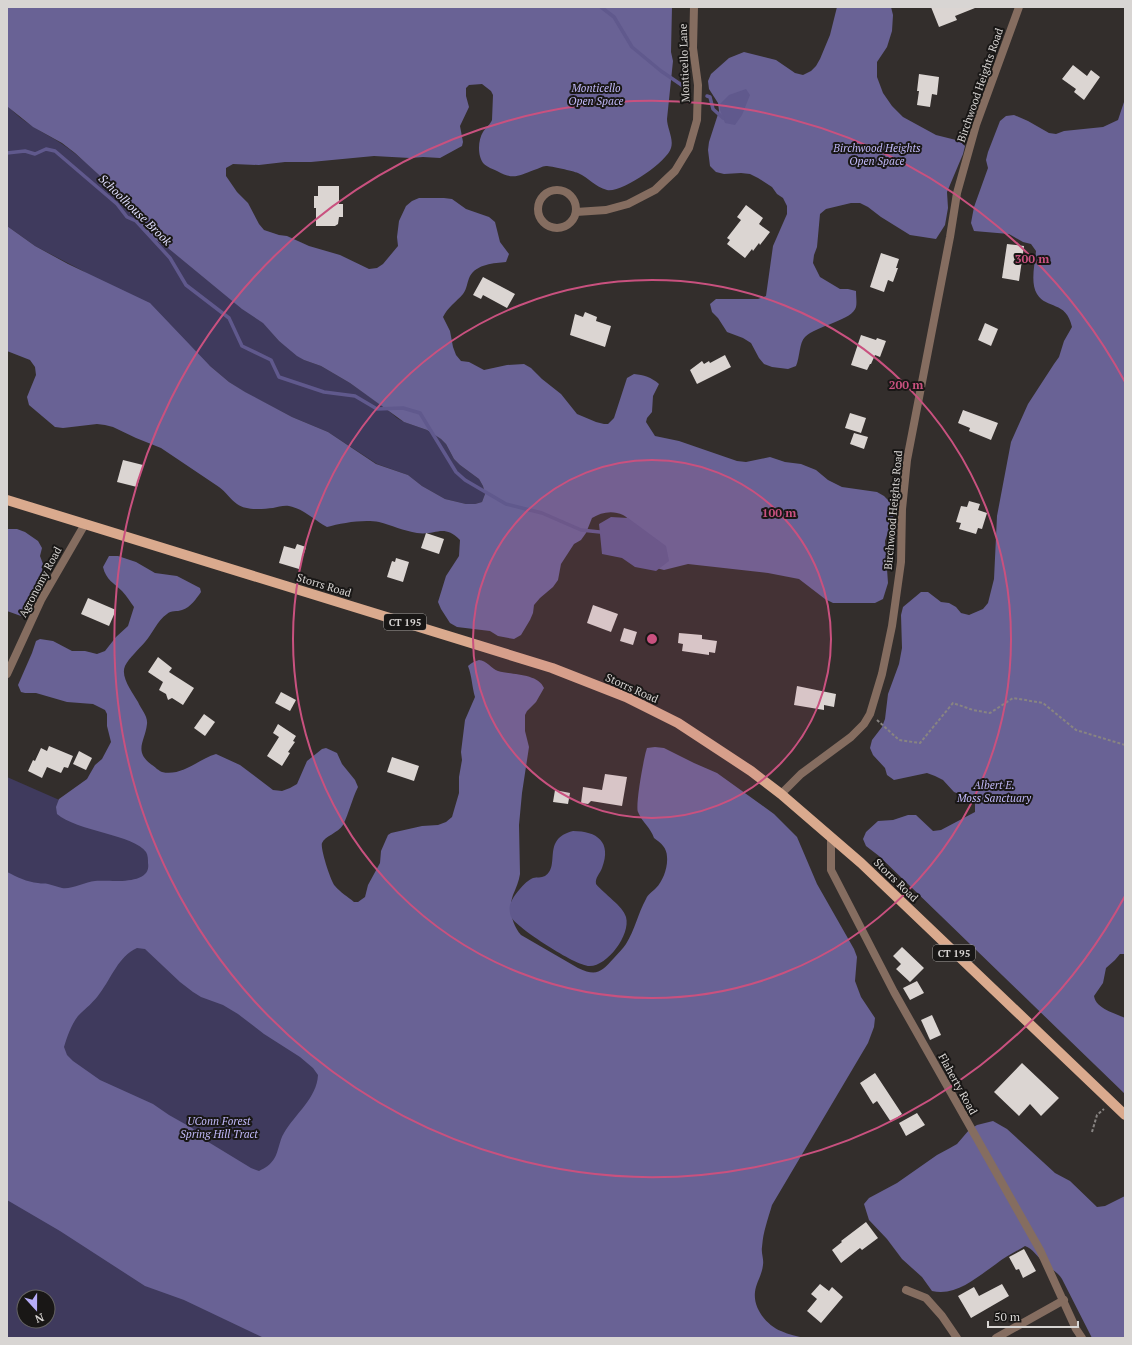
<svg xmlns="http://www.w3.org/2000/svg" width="1132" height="1345" viewBox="0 0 1132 1345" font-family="'PT Serif',serif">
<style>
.green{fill:#3f3a5d;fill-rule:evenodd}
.forest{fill:#696295;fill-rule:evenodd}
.water{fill:#60598d}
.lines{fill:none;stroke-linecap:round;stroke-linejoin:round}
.stream{stroke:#60598d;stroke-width:3.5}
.building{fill:#dbd5d2}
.path{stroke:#888482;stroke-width:2;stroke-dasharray:3 2;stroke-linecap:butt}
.street{stroke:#856d60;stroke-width:8}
.primary{stroke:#daaa8e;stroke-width:10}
.ring{fill:none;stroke:#c9517f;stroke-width:2}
.labels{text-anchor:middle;stroke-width:4;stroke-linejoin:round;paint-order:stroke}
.shield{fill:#191716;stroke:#9f9c9a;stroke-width:1}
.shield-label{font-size:10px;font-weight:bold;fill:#d8d5d3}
.street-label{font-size:11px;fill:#d8d5d3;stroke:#191716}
.park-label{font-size:11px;font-style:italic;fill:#c0b8f8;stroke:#191716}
.water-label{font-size:12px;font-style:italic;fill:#dddbfb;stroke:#191716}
.centre{fill:#c9517f;stroke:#191716;stroke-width:2}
.ring-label{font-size:12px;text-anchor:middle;font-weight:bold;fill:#c9517f;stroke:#191716;stroke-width:4;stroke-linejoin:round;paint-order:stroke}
</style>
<rect width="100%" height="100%" fill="#332e2c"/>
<g class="green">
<path d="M7,105C22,123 44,132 62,144C81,157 100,174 114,192L156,196L279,341L304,360L321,366L350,383L384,407L397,418L404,422L427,430L441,439L446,444L454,459L460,465L479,479L483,486L485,494L482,502L475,504H466L445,499L422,486L408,475L377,464L328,432L292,417L244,392L229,382L210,366L83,271L35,246L7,226Z"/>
<path d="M7,777L73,806L398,993L406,1338H7ZM24,1297H48V1321H24Z"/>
</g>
<g class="forest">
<path d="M7,7H672L671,52L673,61L667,119C667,128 674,139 671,148C667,162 622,193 607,190C595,187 589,178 578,173C573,171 551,166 546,166C542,166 538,169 534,170C518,176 513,180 497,171C493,169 487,167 484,164C477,156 478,140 483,132C486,127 490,125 492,120L493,95L491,91L482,84L469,85L466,88V96L469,107L460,126L463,142L462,146L440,158L423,157L410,158L374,156L311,162H285L259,165L233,164L226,168V176L237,192L248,203L259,224L264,230L279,235L287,236L309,246L340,255L369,269L377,268L383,264L398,246L397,237L399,221L406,206L412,201L419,198H444L452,199L466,209L489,217L495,222L500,242L509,254L506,262C494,263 477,264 470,276C467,282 467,289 463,294C456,302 448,307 443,317L450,331L453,347L456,355L461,361L469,362L484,370L507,365L524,364L531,368L542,379L561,394L577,414L596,422L604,424H608L614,418L627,378L634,374C644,375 651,377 659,384L653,396L652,412L647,418L646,422L655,436L679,441L737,461L746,462L770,457L785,462L801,464L816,470L828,480L842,487L877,492L884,496L890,502L893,509V517L885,541L888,583L883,599L875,603H833L825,599L799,579L768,573L688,564L664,570L656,568L654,544C648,538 629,518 623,515C613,510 601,512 592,518L586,533L581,540L574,544L561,564L558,580L553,587L540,598L534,605L533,613L530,620L521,635L514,639L498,636L490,631L457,627L450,623L441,609L438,602L446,576L459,556L460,540C443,523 436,536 417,533C404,531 391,525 379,522C364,519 341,523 327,527C314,520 304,509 289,506C284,505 278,507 273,508C263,509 246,511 237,504C230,499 226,492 219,487L161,448L136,438L113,427L105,425L97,424L63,428L55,427L29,405L27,397L36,375L35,367L30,360L7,351V226L35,246L68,264L150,303L210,366L229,382L245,392L292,417L328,432L376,464L408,475L422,486L445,499L466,504H475L482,502L485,494L483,486L479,479L460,465L454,459L446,444L441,439L427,430L404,422L350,383L321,366L304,360L297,356L279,341L263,323L242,309L168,248L154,239L129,212L110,186L98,174L75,153L62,143L33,127L8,107L7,105Z"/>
<path d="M837,7H891L893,15L892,31L887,47L877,62V77L883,93L892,106L903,117L936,135L960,141L965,146L963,154L947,192L948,208L945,225L936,239L910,235L881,217L868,207L860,203H851L826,209L820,214L817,247L814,255L813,263L820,277L840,289H848L856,291C856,296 857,303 856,307C853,320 816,326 805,337C799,343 800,357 796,366L788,369L772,367L764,364L759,358L751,343L743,338L727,332L718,318L712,312L710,304L716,299H758L766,296L773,246L787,214V206L783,198L777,194L772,187L758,178L750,174L741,173L724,174L716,172L710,166L708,150L709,142L719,111L718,103L709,89L708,81L711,74L729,58L744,52L776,60L795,73L803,75L811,71L816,66L820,59L830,35Z"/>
<path d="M1125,99V954H1120L1115,960L1106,968L1103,983L1094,996C1096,1009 1115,1013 1125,1018V1094L879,856L866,846L863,839L866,832L878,821L893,820L908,815H916L933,831L941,830L975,812V804L970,798L954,792L943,780L935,776L927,773L894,780L887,775L885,768L873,755L870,748L872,740L882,727L885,719L888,694L899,664L902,648L901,615L903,607L921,592H928L941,602L949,603L956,607L961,613L969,615L983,609L988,603L994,579L997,516L1011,442L1028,404L1054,364L1059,357L1064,341L1072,327C1066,300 1047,310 1037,294C1030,283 1035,263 1036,251L1031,244L1023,242L1009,234L974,231L971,223L974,207L988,168L986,160L988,152L1000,121L1006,116L1014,115L1028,121L1049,133L1056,134L1064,131L1103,127L1118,120Z"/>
<path d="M7,529H17L25,532L38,541L42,548L40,556L43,564L41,580L28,611L21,616L7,611Z"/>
<path d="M109,556H118L136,562L155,573L177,576L200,588L201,592C196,599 191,607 182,610C177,612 171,610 167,614C157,621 153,633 145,642C139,649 129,658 125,666C120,677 133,693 138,702C141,709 148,716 147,724C145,742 133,751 152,765C155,767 159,771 162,772C181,777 199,759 216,754L240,765L273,790L282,791L290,788L297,784L307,761L322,749L326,748L337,753L342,764L355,780L358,787C352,799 349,813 343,825C338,833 325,836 322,843C320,848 331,882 335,886C340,892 348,897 354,902H358L365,897L368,885L380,863L381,851L388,835L391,833L422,826L438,825L446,822L452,817L459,793V777L462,760L461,752L465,720L475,697C472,687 472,676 468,666C471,663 475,661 479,660C486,660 492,669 498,671C511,675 538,673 544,688L536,702L527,711L525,715V731L529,747L522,793L519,825L520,874C519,881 516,888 513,895C508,909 512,924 521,935L578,968C597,977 601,972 614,958C618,953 623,949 626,944C635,930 638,913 646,899C648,894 652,892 656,888C663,881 668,867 667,857C667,848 661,843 654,838C651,828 642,822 638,812C635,806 644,756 647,748L655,747L664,748L694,763L717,773L774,814L797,837L817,884L854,949L857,957L855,981L861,997L875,1018L874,1027L868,1043L772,1205C768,1219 763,1232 762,1247C761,1253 764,1259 763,1265C762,1275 756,1283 755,1292C753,1309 767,1325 781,1331C789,1335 797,1336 805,1338H264L184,1300L145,1286L60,1231L7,1200V872C17,877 27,882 38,883C42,884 45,883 48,884C53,885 57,887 62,888C70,890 85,882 95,881C109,880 152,886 148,863C148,860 148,855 146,852C135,835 76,831 57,814L56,807L59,799L87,779L95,765L102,759L111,742L107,726V714L105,710L93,704L67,702L36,693H25L21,692L18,685L32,653L36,641L40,639L53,641L72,651H85L97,654L105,651L116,637L128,626L134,607C130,602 127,596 122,591C114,583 106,580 103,567ZM137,948L145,949L180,982L193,992L201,997L223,1005L238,1014L264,1034L300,1057L313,1068L318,1075C317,1098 295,1114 284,1133C279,1141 279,1151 274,1159C270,1165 265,1168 259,1171L251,1168L205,1140L192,1128L169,1115L153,1104L100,1080L73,1061L67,1055L64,1047C67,1037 71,1025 78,1016C86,1008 94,1002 100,993C112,977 118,957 137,948Z"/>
<path d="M993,1121L1007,1129L1055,1173L1070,1181L1097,1207L1105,1206L1125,1196V1338H1092L1062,1279C1057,1271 1049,1268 1042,1261C1036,1255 1033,1249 1025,1246C1015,1252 1005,1257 996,1264C977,1277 956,1297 932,1291L922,1277L902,1259L887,1239L869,1220L864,1204L869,1198L897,1183L937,1155L950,1148L957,1144L969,1130L977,1125Z"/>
</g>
<g class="water">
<path d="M746,89L750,95L742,115L735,125L725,123L720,110V104L729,95Z"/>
<path d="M611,517L628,518L666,546L669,561L656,571L635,567L622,558L602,554L599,524Z"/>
<path d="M573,831C597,831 612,842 602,868C600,874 595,877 596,884C604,894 623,906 626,917C631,935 607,966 590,966C577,967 517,928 511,917C510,914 509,908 510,905C512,897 525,881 533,878C537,877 541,878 545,876C561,866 541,839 573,831Z"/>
</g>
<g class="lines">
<g class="stream">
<path d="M601,7L614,17L632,47L661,71L683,86L688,89"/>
<path d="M707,96L710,97L713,109L723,118"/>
<path d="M7,153L25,151L35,154L46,149L55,151L117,204L127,217L136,221L170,258L186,285L229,318L242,346L271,360L279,377L324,392L355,396L377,409L403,408L420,413L456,472L465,480L506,504L542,513L581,530L600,532"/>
</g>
</g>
<g class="building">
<path d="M931,7H975V8L955,16L957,20L939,27Z"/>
<path d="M1073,65L1087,76L1091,70L1100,77L1084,100L1074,92L1076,89L1062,79Z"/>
<path d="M919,74L939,77L937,95L932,94L930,107L917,105L919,91H917Z"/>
<path d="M318,186H339V204H343V217H339L338,224L335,226H316V208H314V196H318Z"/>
<path d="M746,205L763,218L759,224L770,232L760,245L759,243L753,251L752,249L745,258L727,244L730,240L727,238L741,220L737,217Z"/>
<path d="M1007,244L1024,246L1019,281L1002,278Z"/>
<path d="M881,253L899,259L896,268H898L893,282L888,280L884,292L870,287Z"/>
<path d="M483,277L515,294L507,308L483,295L481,299L473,295Z"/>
<path d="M585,312L597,317L596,321L611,326L605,347L570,335L575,314L583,317Z"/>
<path d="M985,323L998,329L991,346L978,340Z"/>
<path d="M861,335L876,340L877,338L886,341L880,357L875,355L871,364H870L867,370L851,365Z"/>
<path d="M725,355L731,367L697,384L690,370L702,361L704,364L709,361L710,363Z"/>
<path d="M963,410L998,423L991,440L969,431L970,428L958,423Z"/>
<path d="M850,413L866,418L861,433L845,428Z"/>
<path d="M854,433L868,437L864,449L850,444Z"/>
<path d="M123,460L143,465L137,487L117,482Z"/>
<path d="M969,501L980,504L978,510L987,513L982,529L978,528L976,534L959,529L961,523L956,522L961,506L967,507Z"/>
<path d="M426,533L444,539L439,554L421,548Z"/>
<path d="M297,544L306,547L299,569L279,563L284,546L295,549Z"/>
<path d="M396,558L409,562L403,582L387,577L392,561L395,562Z"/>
<path d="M88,598L116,610L109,626L81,614Z"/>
<path d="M593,605L618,614L611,632L587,623Z"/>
<path d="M624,628L637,632L633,645L620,641Z"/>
<path d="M679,633L702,635V639L717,641L715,653L709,652V655L682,651L683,644L678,643Z"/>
<path d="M158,657L172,668L169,672L194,688L183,705L172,698L168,700L166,694L159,690L163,682L148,672Z"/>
<path d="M797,686L836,694L834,707L824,705V710L794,705Z"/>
<path d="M281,692L296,700L290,711L275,703Z"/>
<path d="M204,714L215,722L205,736L194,728Z"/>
<path d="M278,724L296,736L293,741L295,742L288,752L290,753L282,766L267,756L279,737L273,733Z"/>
<path d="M49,746L73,756L68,768L64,767L61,773L47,767L42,778L28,771L33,760L35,761L41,748L47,751Z"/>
<path d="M79,751L92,758L86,770L73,764Z"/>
<path d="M392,757L419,766L414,781L387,772Z"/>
<path d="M605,774L627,777L622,806L591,801L588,804L581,803L583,787L602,790Z"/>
<path d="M555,790L570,793L568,804L553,802Z"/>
<path d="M902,947L924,968L910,982L896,969L901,964L893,956Z"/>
<path d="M917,981L924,993L910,1000L903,988Z"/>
<path d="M932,1015L941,1035L930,1040L921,1020Z"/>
<path d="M1022,1063L1059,1098L1041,1116L1030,1104L1019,1116L994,1092Z"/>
<path d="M875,1073L902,1114L891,1122L877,1101L873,1104L860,1083Z"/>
<path d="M917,1113L925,1125L906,1136L899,1123Z"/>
<path d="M866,1222L878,1238L862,1250L860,1248L841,1263L832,1250L842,1242L841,1241Z"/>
<path d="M1024,1249L1036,1271L1023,1278L1019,1269L1016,1270L1009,1257Z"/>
<path d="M820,1284L829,1291L832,1287L843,1297L821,1323L807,1311L817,1299L811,1294Z"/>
<path d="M1002,1284L1009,1296L971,1318L958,1296L974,1287L979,1296Z"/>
</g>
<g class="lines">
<g class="path">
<path d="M877,720L899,740L920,743L953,703L973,710L990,713L1013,698L1043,703L1076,730L1125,745"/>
<path d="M1092,1132L1097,1115L1104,1109"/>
</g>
<g class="street">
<circle cx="557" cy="209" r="19"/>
<path d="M576,212L606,210L628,204L655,190L675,171L689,148L697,120L698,85L693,48L694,7"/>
<path d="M7,674L41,600L85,524"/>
<path d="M781,794L801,774L851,737L864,724L870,714L882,674L892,626L901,562L902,509L907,460L950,237L957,193L976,125L1019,7"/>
<path d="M831,837V870L894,992L1040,1250L1076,1329L1082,1338"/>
<path d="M906,1290L926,1298L942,1316L957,1338"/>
<path d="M996,1338L1064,1300"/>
</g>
<path class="primary" d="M7,500L552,668L626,697L678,723L751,771L781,794L861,863L1125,1115"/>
</g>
<circle cx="652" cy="639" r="179" fill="#c9517f" fill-opacity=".12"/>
<g class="ring">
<circle cx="652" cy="639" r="179"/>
<circle cx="652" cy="639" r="359"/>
<path d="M1125 896A538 538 0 1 1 1125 382"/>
</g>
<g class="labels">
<g class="shield">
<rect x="384" y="614" width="42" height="16" rx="3"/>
<rect x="933" y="945" width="42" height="16" rx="3"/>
</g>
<g class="shield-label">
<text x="405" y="626">CT 195</text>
<text x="954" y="957">CT 195</text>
</g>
<g class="street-label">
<text transform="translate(684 63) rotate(-92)" y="4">Monticello Lane</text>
<text transform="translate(980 85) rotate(-71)" y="4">Birchwood Heights Road</text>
<text transform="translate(893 510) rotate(-85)" y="4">Birchwood Heights Road</text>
<text transform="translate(40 582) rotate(-62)" y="4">Agronomy Road</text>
<text transform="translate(324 585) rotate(17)" y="4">Storrs Road</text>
<text transform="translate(632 688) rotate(24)" y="4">Storrs Road</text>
<text transform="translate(896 880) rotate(44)" y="4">Storrs Road</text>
<text transform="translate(958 1084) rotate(61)" y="4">Flaherty Road</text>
</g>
<g class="park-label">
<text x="596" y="92">Monticello<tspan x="596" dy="13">Open Space</tspan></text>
<text x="877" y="152">Birchwood Heights<tspan x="877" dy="13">Open Space</tspan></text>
<text x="994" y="789">Albert E.<tspan x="994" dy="13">Moss Sanctuary</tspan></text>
<text x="219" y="1125">UConn Forest<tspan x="219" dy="13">Spring Hill Tract</tspan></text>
</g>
<g class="water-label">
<text transform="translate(135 210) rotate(44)" y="4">Schoolhouse Brook</text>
</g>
</g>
<circle cx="652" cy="639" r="6" class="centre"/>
<g class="ring-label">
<text x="1032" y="263">300 m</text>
<text x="906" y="389">200 m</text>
<text x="779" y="517">100 m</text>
</g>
<rect width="1132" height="1345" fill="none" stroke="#d8d5d3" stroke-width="16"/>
<g transform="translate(36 1309) rotate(159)"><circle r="19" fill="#191716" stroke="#656362"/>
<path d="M0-3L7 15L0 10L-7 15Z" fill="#b6acf8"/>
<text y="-6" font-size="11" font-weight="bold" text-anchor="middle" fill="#d8d5d3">N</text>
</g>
<path d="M988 1321v6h90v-6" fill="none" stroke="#d8d5d3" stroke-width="2"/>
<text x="994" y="1321" font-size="12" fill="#d8d5d3" stroke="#191716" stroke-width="3" paint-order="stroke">50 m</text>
</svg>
